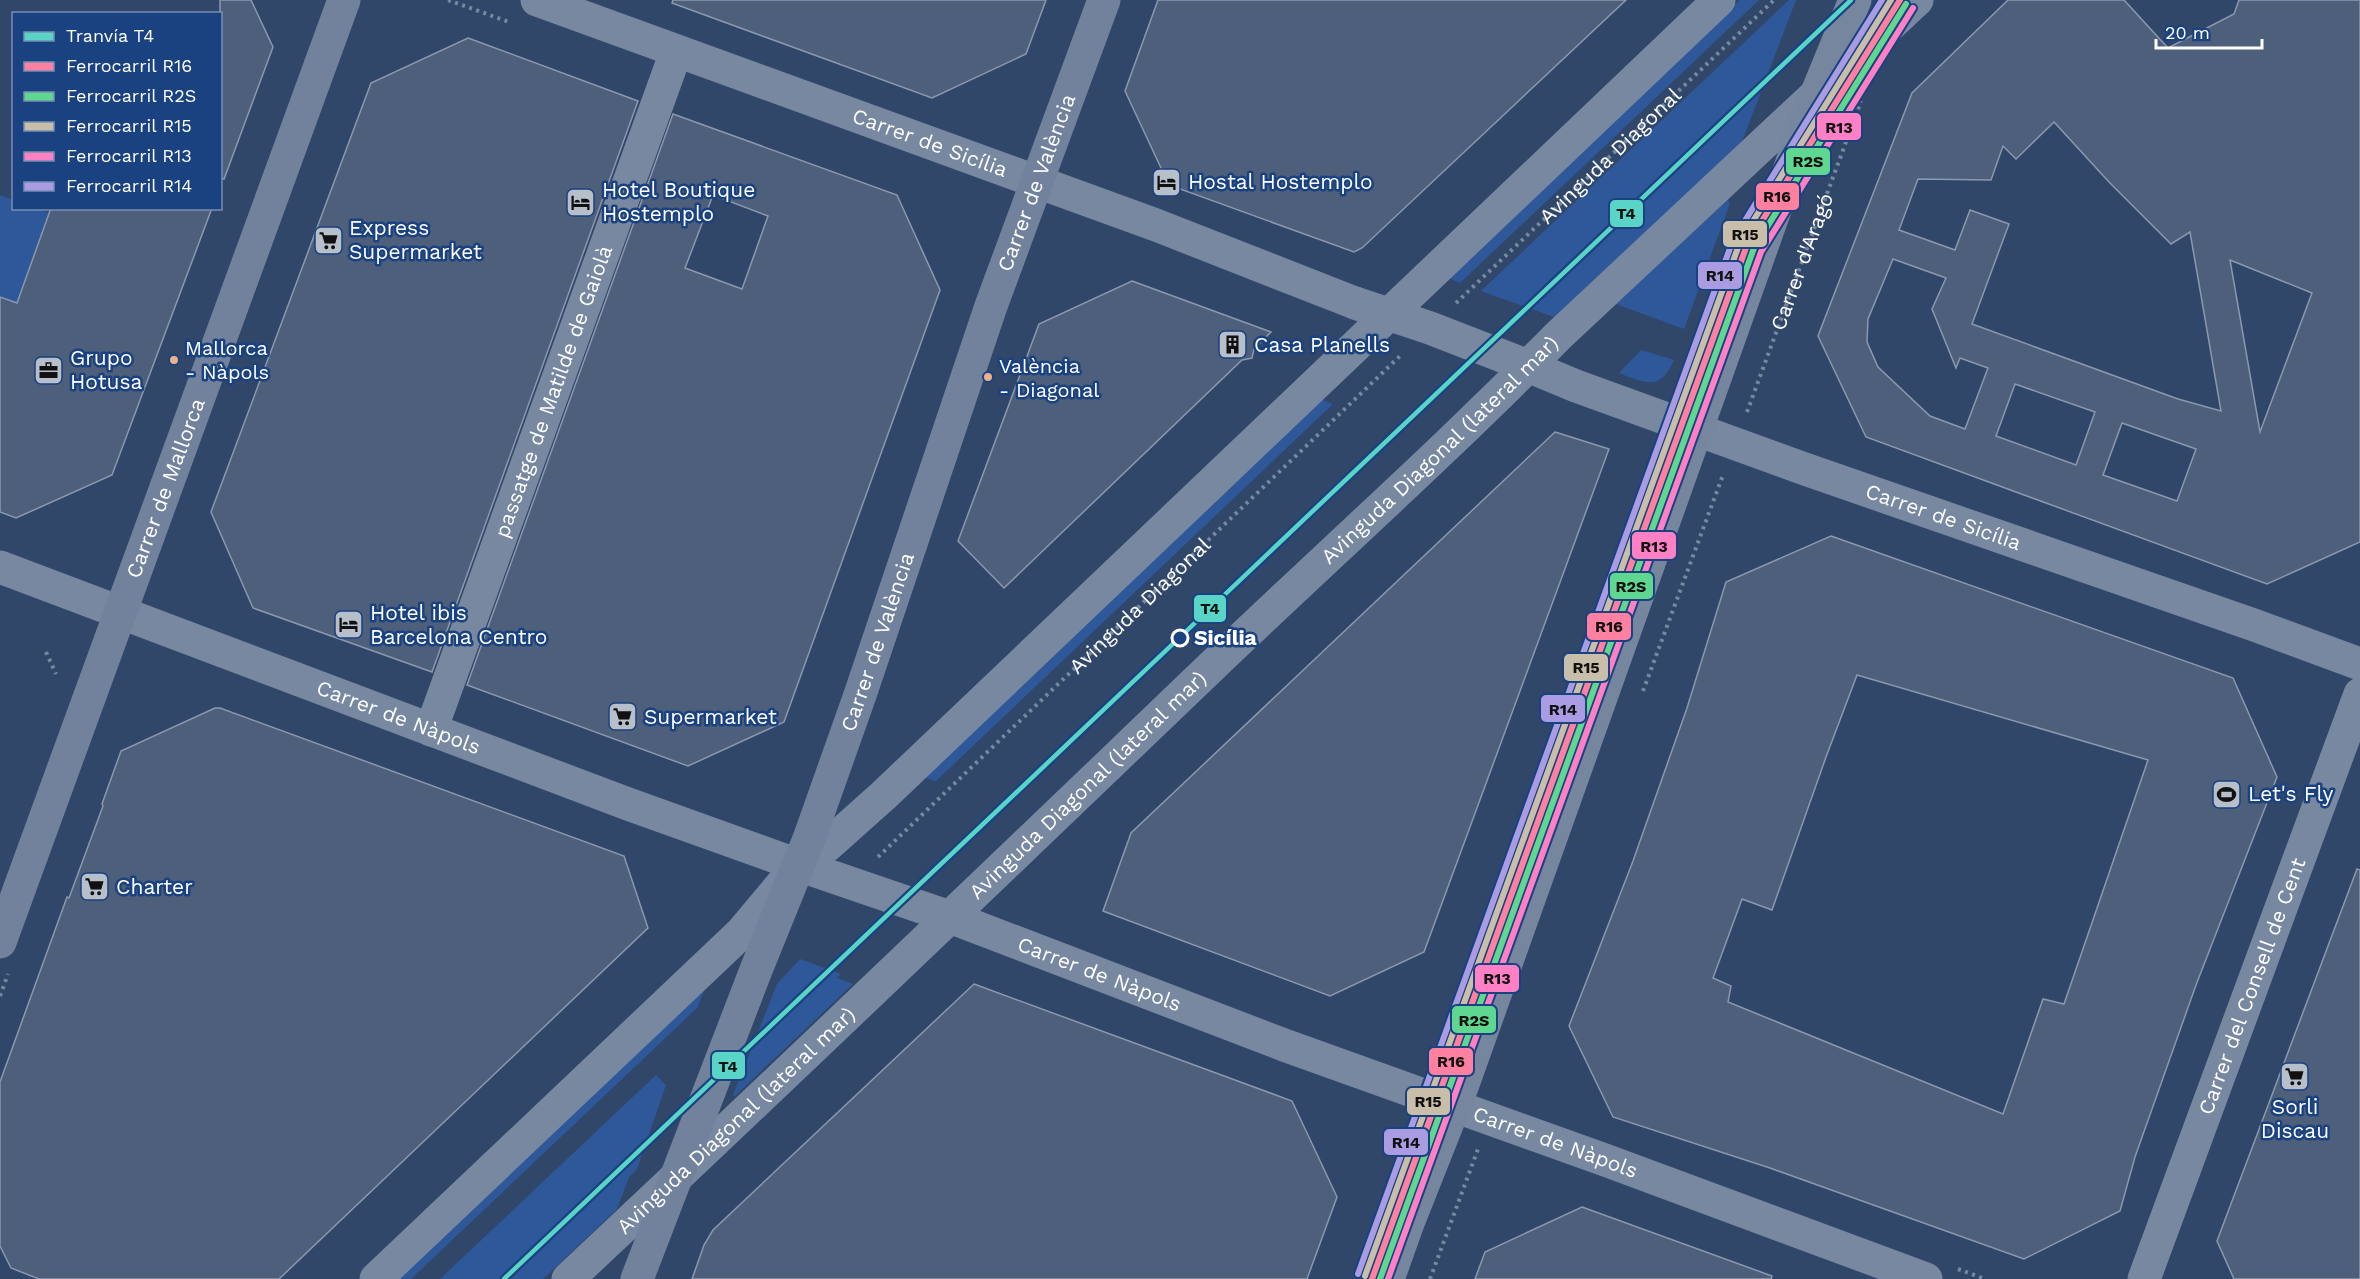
<svg xmlns="http://www.w3.org/2000/svg" width="2360" height="1279" font-family="'Work Sans',sans-serif">
	<rect width="100%" height="100%" fill="#31476a"/>
	<!-- green -->
	<g fill="#2e589a">
		<path d="M 1740,0 L 1759,0 L 1460,283 L 1448,278 Z"/>
		<path d="M 1789,0 L 1796,0 L 1741,144 L 1557,318 L 1481,291 Z"/>
		<path d="M 0,195 L 13,200 L 14,208 L 37,209 L 49,213 L 0,350 Z"/>
		<path d="M 1726,198 L 1730,203 L 1684,329 L 1613,303 Z"/>
		<path d="M 1641,350 L 1674,360 C 1660,392 1645,383 1619,373 Z"/>
		<path d="M 1320,399 L 1333,404 L 936,781 L 922,777 Z"/>
		<path d="M 800,959 L 841,974 L 837,978 L 853,984 L 735,1096 L 733,1095 L 777,984 Z"/>
		<path d="M 707,983 L 697,1008 L 411,1279 L 394,1279 Z"/>
		<path d="M 656,1075 L 666,1085 L 637,1169 L 629,1177 L 617,1209 L 543,1279 L 440,1279 Z"/>
	</g>
	<!-- building -->
	<g fill="#4d5f7b" stroke="#8b98ae" stroke-width="1.5" fill-rule="evenodd">
		<path d="M 220,0 L 251,0 L 273,47 L 224,179 L 220,178 Z"/>
		<path d="M 673,0 L 1046,0 L 1026,54 L 932,98 L 672,3 Z"/>
		<path d="M 1158,0 L 1626,0 L 1362,248 L 1354,252 L 1169,185 L 1125,91 Z"/>
		<path d="M 2008,0 L 2124,0 L 2168,48 L 2234,14 L 2239,0 L 2360,0 L 2360,542 L 2267,584 L 1866,437 L 1818,336 L 1912,93 ZM 2054,122 L 2109,182 L 2171,244 L 2190,232 L 2221,411 L 2178,399 L 1972,324 L 2009,224 L 1970,210 L 1955,250 L 1899,230 L 1918,179 L 1991,180 L 2003,146 L 2016,159 ZM 1893,259 L 1946,278 L 1932,309 L 1956,368 L 1960,358 L 1988,368 L 1965,429 L 1930,416 L 1878,367 L 1867,342 L 1868,319 ZM 2230,260 L 2312,293 L 2260,432 ZM 2015,384 L 2095,412 L 2076,465 L 1996,436 ZM 2122,423 L 2196,449 L 2177,501 L 2103,475 Z"/>
		<path d="M 468,38 L 638,101 L 432,672 L 253,608 L 211,512 L 371,83 Z"/>
		<path d="M 673,114 L 897,195 L 940,290 L 784,722 L 688,766 L 467,685 ZM 713,195 L 768,216 L 742,289 L 685,268 Z"/>
		<path d="M 51,208 L 212,208 L 112,475 L 16,518 L 0,512 L 0,297 L 17,303 Z"/>
		<path d="M 1132,281 L 1271,332 L 1254,349 L 1252,358 L 1242,360 L 1004,588 L 958,541 L 1039,324 Z"/>
		<path d="M 1555,432 L 1609,449 L 1424,952 L 1330,996 L 1103,911 L 1131,833 Z"/>
		<path d="M 1831,536 L 2233,678 L 2277,777 L 2196,985 L 2135,1157 L 2120,1211 L 2024,1259 L 1770,1168 L 1613,1117 L 1569,1026 L 1633,861 L 1687,708 L 1726,582 ZM 1857,675 L 2148,760 L 2064,1004 L 2043,999 L 2003,1114 L 1728,1002 L 1731,986 L 1713,978 L 1742,899 L 1772,910 L 1826,757 Z"/>
		<path d="M 215,708 L 220,708 L 624,856 L 648,928 L 279,1279 L 39,1279 L 11,1268 L 0,1246 L 0,1082 L 67,897 L 69,898 L 103,806 L 102,804 L 121,751 Z"/>
		<path d="M 2357,869 L 2360,870 L 2360,1279 L 2234,1279 L 2217,1241 Z"/>
		<path d="M 974,984 L 1292,1101 L 1337,1197 L 1307,1279 L 692,1279 L 704,1245 L 713,1230 Z"/>
		<path d="M 1582,1207 L 1772,1276 L 1771,1279 L 1475,1279 L 1485,1252 Z"/>
	</g>
	<g fill="none" stroke-linecap="round" stroke-linejoin="round">
		<!-- path -->
		<g stroke="#7788a0" stroke-width="4" stroke-dasharray="3 4.5" stroke-linecap="butt">
			<path d="M 448,0 L 509,22"/>
			<path id="s1" d="M 1456,303 L 1774,0"/>
			<path id="s2" d="M 1747,412 L 1861,101"/>
			<path d="M 46,652 L 56,674"/>
			<path d="M 1643,691 L 1723,475"/>
			<path id="s3" d="M 878,857 L 1401,355"/>
			<path d="M 0,996 L 8,974"/>
			<path d="M 1958,1269 L 1985,1279"/>
			<path d="M 1430,1279 L 1478,1149"/>
		</g>
		<!-- minor -->
		<g stroke="#7788a0" stroke-width="33">
			<path id="s4" d="M 537,0 L 1156,225 L 1355,303"/>
			<path id="s5" d="M 1528,366 L 1576,386 L 1802,468 L 2254,625 L 2360,664"/>
			<path id="s6" d="M 0,567 L 628,804 L 798,865"/>
			<path id="s7" d="M 431,730 L 676,52"/>
			<path id="s8" d="M 950,917 L 1284,1045 L 1605,1160 L 1926,1279"/>
			<path id="s9" d="M 568,1279 C 784,1077 997,872 1210,668 C 1326,557 1446,450 1558,336 L 1917,0"/>
			<path id="s10" d="M 2144,1279 L 2360,694"/>
		</g>
		<!-- tertiary -->
		<g stroke="#7788a0" stroke-width="33">
			<path d="M 1355,303 L 1430,328 L 1528,366"/>
			<path d="M 798,865 L 950,917"/>
			<path d="M 376,1279 L 741,933 L 798,865 L 828,845 L 884,795 L 1719,0"/>
		</g>
		<!-- secondary -->
		<g stroke="#72829d" stroke-width="33">
			<path id="s11" d="M 0,942 C 113,627 231,315 344,0"/>
			<path id="s12" d="M 637,1279 L 756,970 L 809,839 L 860,695 L 991,306 L 1104,0"/>
		</g>
		<!-- primary -->
		<path stroke="#76869e" stroke-width="33" d="M 1388,1279 L 1408,1223 L 1462,1087 L 1816,95 L 1855,0"/>
		<defs>
			<path id="rail-1" d="M 1372,1279 L 1747,245 L 1900,0"/>
			<path id="rail-2" d="M 1380,1279 L 1754,248 L 1906,4"/>
			<path id="rail-3" d="M 1365,1276 L 1740,242 L 1891,0"/>
			<path id="rail-4" d="M 1388,1279 L 1761,252 L 1913,8"/>
			<path id="rail-5" d="M 1358,1274 L 1733,240 L 1882,0"/>
		</defs>
		<!-- rail-1 casing -->
		<use href="#rail-1" stroke="#1a4281" stroke-width="10"/>
		<!-- rail-2 casing -->
		<use href="#rail-2" stroke="#1a4281" stroke-width="10"/>
		<!-- rail-3 casing -->
		<use href="#rail-3" stroke="#1a4281" stroke-width="10"/>
		<!-- rail-4 casing -->
		<use href="#rail-4" stroke="#1a4281" stroke-width="10"/>
		<!-- rail-5 casing -->
		<use href="#rail-5" stroke="#1a4281" stroke-width="10"/>
		<!-- rail-1 -->
		<use href="#rail-1" stroke="#ff80a1" stroke-width="6"/>
		<!-- rail-2 -->
		<use href="#rail-2" stroke="#60d791" stroke-width="6"/>
		<!-- rail-3 -->
		<use href="#rail-3" stroke="#c8bea9" stroke-width="6"/>
		<!-- rail-4 -->
		<use href="#rail-4" stroke="#ff80c5" stroke-width="6"/>
		<!-- rail-5 -->
		<use href="#rail-5" stroke="#a99ce2" stroke-width="6"/>
		<defs>
			<path id="tram-1" d="M 504,1279 L 1851,0"/>
		</defs>
		<!-- tram-1 casing -->
		<use href="#tram-1" stroke="#1a4281" stroke-width="9"/>
		<!-- tram-1 -->
		<use href="#tram-1" stroke="#5ad4c7" stroke-width="4.5"/>
	</g>
	<!-- icons -->
	<defs>
		<symbol id="hotel-square" viewBox="-11 -11 22 22"><rect x="-9" y="-9" width="18" height="18" rx="4" fill="#b7bfcb" stroke="#1a4281"/><path d="M-6-4.5h1.5V1H6V5H4.5V3h-9V5H-6ZM-4 0a1.8 1.8 0 1 1 3.6 0ZM.5 0V-2.5h3Q6-2.5 6 0Z" fill="#111"/></symbol>
		<symbol id="supermarket-square" viewBox="-11 -11 22 22"><rect x="-9" y="-9" width="18" height="18" rx="4" fill="#b7bfcb" stroke="#1a4281"/><path d="M-6-5.5h2.5l.6 2H6L4.5 2H-2.5L-4.4-4H-6ZM-1.5 3.2a1.3 1.3 0 1 0 .1 0ZM3 3.2a1.3 1.3 0 1 0 .1 0Z" fill="#111"/></symbol>
		<symbol id="building-square" viewBox="-11 -11 22 22"><rect x="-9" y="-9" width="18" height="18" rx="4" fill="#b7bfcb" stroke="#1a4281"/><path d="M-4-6H4V6H1V3H-1V6H-4ZM-2.5-4.3h1.7v1.8h-1.7ZM.8-4.3h1.7v1.8H.8ZM-2.5-1h1.7V.8h-1.7ZM.8-1h1.7V.8H.8Z" fill="#111"/></symbol>
		<symbol id="office-square" viewBox="-11 -11 22 22"><rect x="-9" y="-9" width="18" height="18" rx="4" fill="#b7bfcb" stroke="#1a4281"/><path d="M-6-3h4V-5.5h4V-3h4V5H-6ZM-1-4.5V-3h2v-1.5ZM-6 0V1H6V0Z" fill="#111"/></symbol>
		<symbol id="stadium-square" viewBox="-11 -11 22 22"><rect x="-9" y="-9" width="18" height="18" rx="4" fill="#b7bfcb" stroke="#1a4281"/><path d="M0-5a6.5 5 0 1 0 0 10a6.5 5 0 1 0 0-10ZM-3.5-1.8h7v3.6h-7Z" fill="#111"/></symbol>
	</defs>
	<g fill-rule="evenodd">
		<use href="#hotel-square" x="1150" y="166" width="33" height="33"/>
		<use href="#hotel-square" x="564" y="186" width="33" height="33"/>
		<use href="#supermarket-square" x="312" y="224" width="33" height="33"/>
		<use href="#building-square" x="1216" y="328" width="33" height="33"/>
		<use href="#office-square" x="32" y="354" width="33" height="33"/>
		<use href="#hotel-square" x="332" y="608" width="33" height="33"/>
		<use href="#supermarket-square" x="606" y="700" width="33" height="33"/>
		<use href="#stadium-square" x="2210" y="778" width="33" height="33"/>
		<use href="#supermarket-square" x="78" y="870" width="33" height="33"/>
		<use href="#supermarket-square" x="2278" y="1060" width="33" height="33"/>
	</g>
	<!-- markers -->
	<g fill="#ebb288" stroke="#1a4281" stroke-width="2">
		<circle cx="174" cy="360" r="5"/>
		<circle cx="988" cy="377" r="5"/>
	</g>
	<circle fill="#1a4281" stroke="#fff" stroke-width="3" cx="1180" cy="638" r="8"/>
	<g text-anchor="middle" stroke-width="5" stroke-linejoin="round" paint-order="stroke">
		<!-- bus labels -->
		<g font-size="20" fill="#fff" stroke="#1a4281" text-anchor="start">
			<text x="185" y="355">Mallorca<tspan x="185" dy="24">- Nàpols</tspan></text>
			<text x="999" y="373">València<tspan x="999" dy="24">- Diagonal</tspan></text>
		</g>
		<!-- street labels -->
		<g font-size="21" fill="#fff" stroke="#1a4281">
			<text dy="7" stroke="none"><textPath href="#s4" startOffset="418">Carrer de Sicília</textPath></text>
			<text dy="7" stroke="none"><textPath href="#s1" startOffset="213">Avinguda Diagonal</textPath></text>
			<text dy="7" stroke="none"><textPath href="#s12" startOffset="1167">Carrer de València</textPath></text>
			<text dy="7" stroke="none"><textPath href="#s2" startOffset="160">Carrer d'Aragó</textPath></text>
			<text dy="7" stroke="none"><textPath href="#s7" startOffset="360">passatge de Matilde de Gaiolà</textPath></text>
			<text dy="7" stroke="none"><textPath href="#s9" startOffset="1203">Avinguda Diagonal (lateral mar)</textPath></text>
			<text dy="7" stroke="none"><textPath href="#s11" startOffset="483">Carrer de Mallorca</textPath></text>
			<text dy="7" stroke="none"><textPath href="#s5" startOffset="442">Carrer de Sicília</textPath></text>
			<text dy="7" stroke="none"><textPath href="#s3" startOffset="363">Avinguda Diagonal</textPath></text>
			<text dy="7" stroke="none"><textPath href="#s12" startOffset="681">Carrer de València</textPath></text>
			<text dy="7" stroke="none"><textPath href="#s6" startOffset="426">Carrer de Nàpols</textPath></text>
			<text dy="7" stroke="none"><textPath href="#s9" startOffset="717">Avinguda Diagonal (lateral mar)</textPath></text>
			<text dy="7" stroke="none"><textPath href="#s8" startOffset="160">Carrer de Nàpols</textPath></text>
			<text dy="7" stroke="none"><textPath href="#s10" startOffset="312">Carrer del Consell de Cent</textPath></text>
			<text dy="7" stroke="none"><textPath href="#s9" startOffset="231">Avinguda Diagonal (lateral mar)</textPath></text>
			<text dy="7" stroke="none"><textPath href="#s8" startOffset="646">Carrer de Nàpols</textPath></text>
		</g>
		<!-- poi labels -->
		<g font-size="21" fill="#fff" stroke="#1a4281" text-anchor="start">
			<text x="1188" y="189">Hostal Hostemplo</text>
			<text x="602" y="197">Hotel Boutique<tspan x="602" dy="24">Hostemplo</tspan></text>
			<text x="349" y="235">Express<tspan x="349" dy="24">Supermarket</tspan></text>
			<text x="1254" y="352">Casa Planells</text>
			<text x="70" y="365">Grupo<tspan x="70" dy="24">Hotusa</tspan></text>
			<text x="370" y="620">Hotel ibis<tspan x="370" dy="24">Barcelona Centro</tspan></text>
			<text x="644" y="724">Supermarket</text>
			<text x="2248" y="801">Let's Fly</text>
			<text x="116" y="894">Charter</text>
			<text x="2295" y="1114" text-anchor="middle">Sorli<tspan x="2295" dy="24">Discau</tspan></text>
		</g>
		<!-- stop labels -->
		<g font-size="21" font-weight="bold" fill="#fff" stroke="#1a4281" text-anchor="start">
			<text x="1194" y="645">Sicília</text>
		</g>
	</g>
	<g stroke="#1a4281" stroke-width="2">
		<rect x="1816" y="112" width="46" height="29" rx="6" fill="#ff80c5"/>
		<rect x="1785" y="147" width="46" height="29" rx="6" fill="#60d791"/>
		<rect x="1755" y="182" width="45" height="29" rx="6" fill="#ff80a1"/>
		<rect x="1609" y="199" width="35" height="29" rx="6" fill="#5ad4c7"/>
		<rect x="1722" y="220" width="46" height="28" rx="6" fill="#c8bea9"/>
		<rect x="1697" y="261" width="46" height="29" rx="6" fill="#a99ce2"/>
		<rect x="1631" y="531" width="46" height="29" rx="6" fill="#ff80c5"/>
		<rect x="1609" y="572" width="45" height="28" rx="6" fill="#60d791"/>
		<rect x="1193" y="594" width="34" height="29" rx="6" fill="#5ad4c7"/>
		<rect x="1586" y="612" width="46" height="29" rx="6" fill="#ff80a1"/>
		<rect x="1563" y="653" width="46" height="29" rx="6" fill="#c8bea9"/>
		<rect x="1540" y="694" width="46" height="29" rx="6" fill="#a99ce2"/>
		<rect x="1474" y="964" width="46" height="29" rx="6" fill="#ff80c5"/>
		<rect x="1451" y="1005" width="46" height="29" rx="6" fill="#60d791"/>
		<rect x="1428" y="1047" width="46" height="29" rx="6" fill="#ff80a1"/>
		<rect x="711" y="1051" width="35" height="29" rx="6" fill="#5ad4c7"/>
		<rect x="1406" y="1087" width="45" height="29" rx="6" fill="#c8bea9"/>
		<rect x="1383" y="1128" width="46" height="28" rx="6" fill="#a99ce2"/>
	</g>
	<g font-size="16" text-anchor="middle" font-weight="bold" fill="#111">
		<text x="1839" y="133">R13</text>
		<text x="1808" y="167">R2S</text>
		<text x="1777" y="202">R16</text>
		<text x="1626" y="219">T4</text>
		<text x="1745" y="240">R15</text>
		<text x="1720" y="281">R14</text>
		<text x="1654" y="552">R13</text>
		<text x="1631" y="592">R2S</text>
		<text x="1210" y="614">T4</text>
		<text x="1609" y="632">R16</text>
		<text x="1586" y="673">R15</text>
		<text x="1563" y="715">R14</text>
		<text x="1497" y="984">R13</text>
		<text x="1474" y="1026">R2S</text>
		<text x="1451" y="1067">R16</text>
		<text x="728" y="1072">T4</text>
		<text x="1428" y="1107">R15</text>
		<text x="1406" y="1148">R14</text>
	</g>
	<!-- legend -->
	<rect x="12" y="12" width="210" height="198" fill="#1a4281" stroke="#768eb3" stroke-width="1.5"/>
	<rect x="24" y="32" width="30" height="9" fill="#5ad4c7" stroke="#768eb3" stroke-width="1.5"/>
	<text x="66" y="42" font-size="18" fill="#ffffff">Tranvía T4</text>
	<rect x="24" y="62" width="30" height="9" fill="#ff80a1" stroke="#768eb3" stroke-width="1.5"/>
	<text x="66" y="72" font-size="18" fill="#ffffff">Ferrocarril R16</text>
	<rect x="24" y="92" width="30" height="9" fill="#60d791" stroke="#768eb3" stroke-width="1.5"/>
	<text x="66" y="102" font-size="18" fill="#ffffff">Ferrocarril R2S</text>
	<rect x="24" y="122" width="30" height="9" fill="#c8bea9" stroke="#768eb3" stroke-width="1.5"/>
	<text x="66" y="132" font-size="18" fill="#ffffff">Ferrocarril R15</text>
	<rect x="24" y="152" width="30" height="9" fill="#ff80c5" stroke="#768eb3" stroke-width="1.5"/>
	<text x="66" y="162" font-size="18" fill="#ffffff">Ferrocarril R13</text>
	<rect x="24" y="182" width="30" height="9" fill="#a99ce2" stroke="#768eb3" stroke-width="1.5"/>
	<text x="66" y="192" font-size="18" fill="#ffffff">Ferrocarril R14</text>
	<!-- scale -->
	<path d="M2156 39v9h106v-9" fill="none" stroke="#ffffff" stroke-width="3"/>
	<text x="2165" y="39" font-size="18" fill="#ffffff" stroke="#1a4281" stroke-width="4.5" paint-order="stroke">20 m</text>
</svg>
